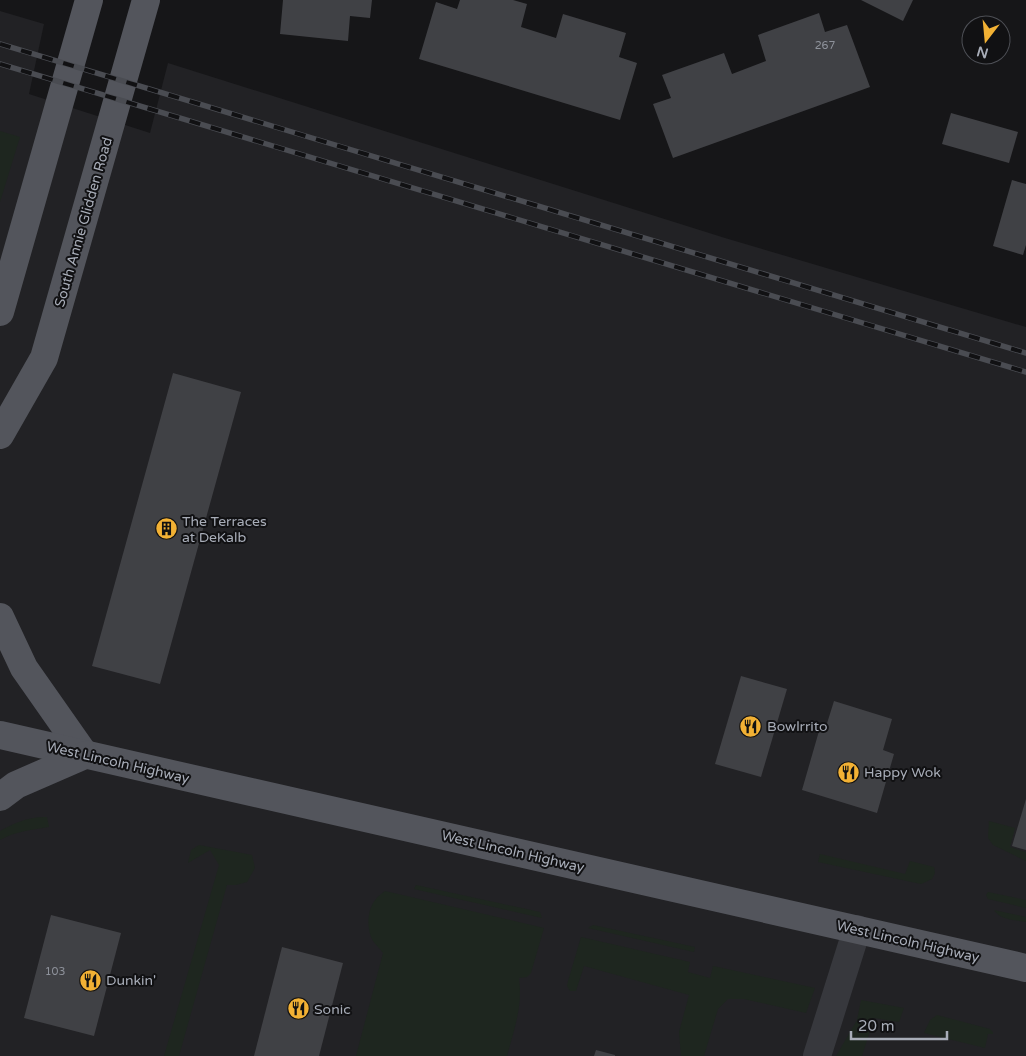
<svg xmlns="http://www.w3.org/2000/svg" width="1026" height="1056" font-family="'Varela Round',sans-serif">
	<rect width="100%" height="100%" fill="#161618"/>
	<!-- built -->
	<path fill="#222225" d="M 0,11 L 44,24 L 29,94 L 150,133 L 168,63 L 725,238 L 1026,327 L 1026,1056 L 0,1056 Z"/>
	<!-- green -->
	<g fill="#1e261f">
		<path d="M 0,131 L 20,137 L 0,202 Z"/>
		<path d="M 47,817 L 49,827 C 32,830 16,831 0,840 L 0,831 C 14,823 30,816 47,817 Z"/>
		<path d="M 989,821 L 1015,828 L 1010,847 L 1026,852 L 1026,861 L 993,845 L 988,838 Z"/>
		<path d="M 199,845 L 252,855 L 255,868 L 247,882 L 236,885 L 227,885 L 179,1056 L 164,1056 L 219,865 L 210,850 L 188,863 L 191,850 Z"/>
		<path d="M 820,854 L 905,874 L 910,861 L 934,867 L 935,873 L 932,879 L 921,884 L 818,862 Z"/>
		<path d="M 416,885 L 540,912 L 542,918 L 414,889 Z"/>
		<path d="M 385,891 L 544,928 L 531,973 L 527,977 L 519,978 C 523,1006 514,1030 507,1056 L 356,1056 L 383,953 C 380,949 376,945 373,941 C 366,929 367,909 376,899 C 378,896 382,893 385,891 Z"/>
		<path d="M 988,892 L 1026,900 L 1026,908 L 988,899 L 986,895 Z"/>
		<path d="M 994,910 L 1026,917 L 1026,922 C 1015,920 1000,920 994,910 Z"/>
		<path d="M 593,925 L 695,947 L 694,952 L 588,928 Z"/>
		<path d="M 581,937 L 690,962 L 688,972 L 710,978 L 713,966 L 815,988 L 806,1013 L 744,999 L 728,999 L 718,1009 L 704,1056 L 681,1056 L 679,1032 L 689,995 L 584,966 L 576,991 L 570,991 L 567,986 L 568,981 Z"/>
		<path d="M 861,1000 L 904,1008 L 899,1022 L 874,1018 L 862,1056 L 836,1056 L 857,1020 Z"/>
		<path d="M 937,1015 L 990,1029 L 993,1032 L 993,1034 L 988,1034 L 985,1048 L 924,1033 L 930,1020 Z"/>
	</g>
	<!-- building -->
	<g fill="#404145">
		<path d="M 283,0 L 372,0 L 370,18 L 350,16 L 348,41 L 280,34 Z"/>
		<path d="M 460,0 L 513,0 L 527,4 L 521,27 L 556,38 L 563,14 L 626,33 L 619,57 L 637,63 L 620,120 L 419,59 L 436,2 L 457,9 Z"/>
		<path d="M 861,0 L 913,0 L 903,21 Z"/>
		<path d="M 819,13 L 825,32 L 847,25 L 870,87 L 673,158 L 653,104 L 671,98 L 662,75 L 724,53 L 732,74 L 766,61 L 758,35 Z"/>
		<path d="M 951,113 L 1018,132 L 1009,163 L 942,144 Z"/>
		<path d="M 1012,180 L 1026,184 L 1026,245 L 1023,255 L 993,246 Z"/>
		<path d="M 173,373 L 241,392 L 160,684 L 92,666 Z"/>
		<path d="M 741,676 L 787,689 L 761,777 L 715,764 Z"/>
		<path d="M 834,701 L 892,719 L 883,750 L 894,754 L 877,813 L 802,790 L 819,731 L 824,733 Z"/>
		<path d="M 1026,799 L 1026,850 L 1012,846 Z"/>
		<path d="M 51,915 L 121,933 L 94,1036 L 24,1018 Z"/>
		<path d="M 282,947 L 343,963 L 319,1056 L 254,1056 Z"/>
		<path d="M 596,1050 L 615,1055 L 615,1056 L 594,1056 Z"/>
	</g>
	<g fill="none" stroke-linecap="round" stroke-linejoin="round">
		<!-- minor -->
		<path stroke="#37383d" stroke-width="28" d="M 817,1056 L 857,929"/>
		<!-- major -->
		<g stroke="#53555c" stroke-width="28">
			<path d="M 0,312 L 89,0"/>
			<path d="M 0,435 L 44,358 L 146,0"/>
			<path d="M 0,617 L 24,668 L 85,755"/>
			<path d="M 0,735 L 1026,968"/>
			<path d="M 0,797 L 16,785 L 85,755"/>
		</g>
		<defs>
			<g id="rail">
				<path d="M 0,44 L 1026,353"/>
				<path d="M 0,64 L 1026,372"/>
			</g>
		</defs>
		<!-- rail casing -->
		<use href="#rail" stroke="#4a4c52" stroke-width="5.5"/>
		<!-- rail -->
		<use href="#rail" stroke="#111113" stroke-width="4" stroke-dasharray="11" stroke-linecap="butt"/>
	</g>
	<!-- icons -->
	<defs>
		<symbol id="building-disc" viewBox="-11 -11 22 22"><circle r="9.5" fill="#f2b134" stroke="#111113"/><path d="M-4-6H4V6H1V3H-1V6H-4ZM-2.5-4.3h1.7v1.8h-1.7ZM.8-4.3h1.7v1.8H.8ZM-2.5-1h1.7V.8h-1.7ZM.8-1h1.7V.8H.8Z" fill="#111"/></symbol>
		<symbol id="restaurant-disc" viewBox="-11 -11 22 22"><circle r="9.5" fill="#f2b134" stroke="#111113"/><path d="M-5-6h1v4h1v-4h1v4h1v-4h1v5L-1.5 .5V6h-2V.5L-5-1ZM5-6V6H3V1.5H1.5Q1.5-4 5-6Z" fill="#111"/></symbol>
	</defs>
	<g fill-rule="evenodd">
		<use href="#building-disc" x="154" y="516" width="25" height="25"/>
		<use href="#restaurant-disc" x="738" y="714" width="25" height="25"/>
		<use href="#restaurant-disc" x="836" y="760" width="25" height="25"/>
		<use href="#restaurant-disc" x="78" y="968" width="25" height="25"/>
		<use href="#restaurant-disc" x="286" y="996" width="25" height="25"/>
	</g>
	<g text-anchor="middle" stroke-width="4" stroke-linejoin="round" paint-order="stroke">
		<!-- number labels -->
		<g font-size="11" fill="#8e929b">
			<text x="825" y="49">267</text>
			<text x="55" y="975">103</text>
		</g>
		<!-- street labels -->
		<g font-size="14" fill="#a8adb8" stroke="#111113">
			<text transform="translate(83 222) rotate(-74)" y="5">South Annie Glidden Road</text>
			<text transform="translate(118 762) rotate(13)" y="5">West Lincoln Highway</text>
			<text transform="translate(513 851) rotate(13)" y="5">West Lincoln Highway</text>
			<text transform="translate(908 941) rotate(13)" y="5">West Lincoln Highway</text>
		</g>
		<!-- poi labels -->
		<g font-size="14" fill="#a8adb8" stroke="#111113" text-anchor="start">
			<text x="182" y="526">The Terraces<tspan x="182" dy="16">at DeKalb</tspan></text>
			<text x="767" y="731">Bowlrrito</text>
			<text x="864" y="777">Happy Wok</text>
			<text x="106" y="985">Dunkin'</text>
			<text x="314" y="1014">Sonic</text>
		</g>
	</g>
	<!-- north arrow -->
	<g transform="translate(986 40) rotate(196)"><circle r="24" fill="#111113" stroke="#4d4f55"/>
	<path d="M0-4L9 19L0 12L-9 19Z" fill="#f2b134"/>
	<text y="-8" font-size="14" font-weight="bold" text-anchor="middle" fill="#a8adb8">N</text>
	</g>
	<!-- scale -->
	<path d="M851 1031v8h96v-8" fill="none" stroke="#a8adb8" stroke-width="2.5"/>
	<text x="858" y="1031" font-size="15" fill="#a8adb8" stroke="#111113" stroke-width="4" paint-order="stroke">20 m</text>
</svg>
